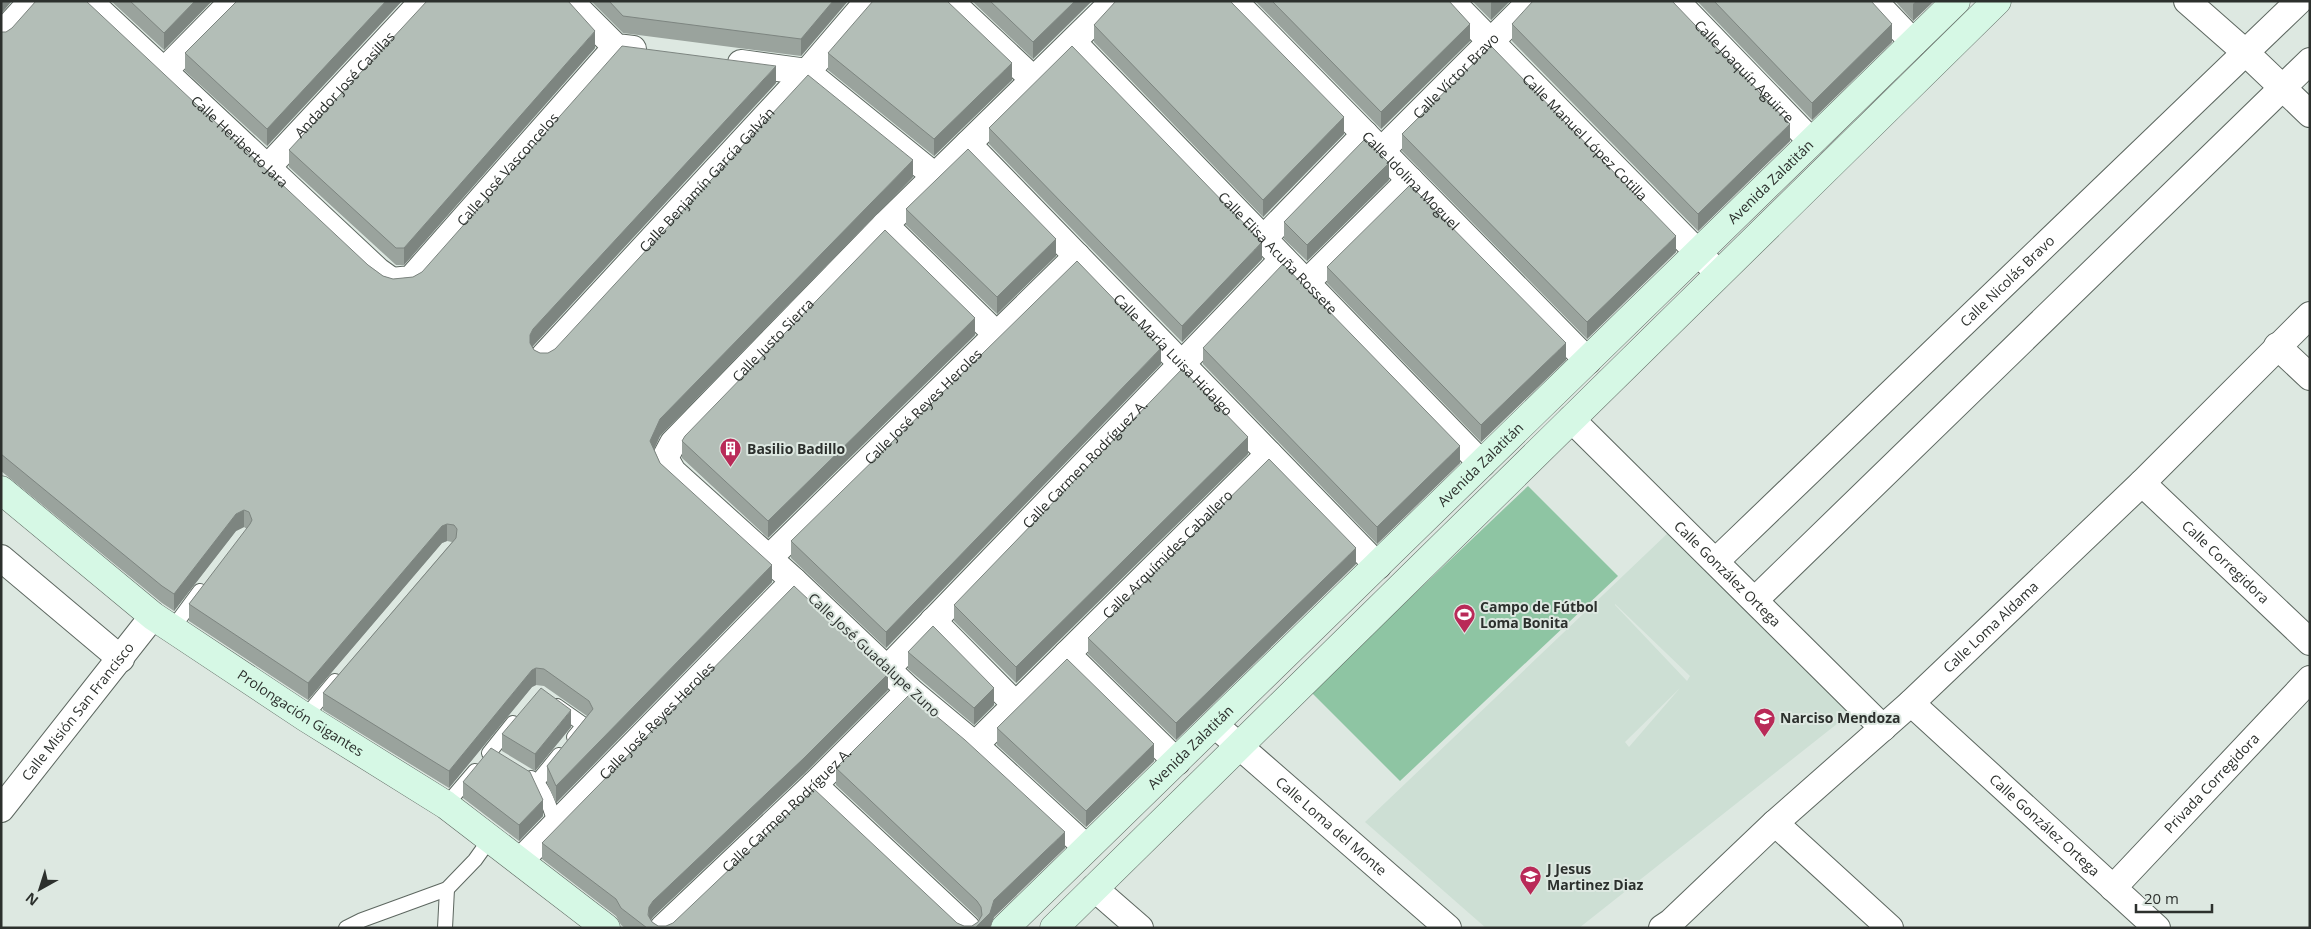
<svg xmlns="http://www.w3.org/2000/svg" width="2311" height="929" font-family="'Open Sans',sans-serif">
	<rect width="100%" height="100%" fill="#dde8e1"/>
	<!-- built -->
	<path fill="#cddfd4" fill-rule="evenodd" d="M 1669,532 L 1852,712 L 1579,928 L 1486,928 L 1365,822 ZM 1615,604 L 1690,676 L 1687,681 L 1615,605 ZM 1680,688 L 1629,747 L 1625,742 Z"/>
	<!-- green -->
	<path fill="#8ec5a3" d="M 1528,486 L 1618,576 L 1400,781 L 1311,692 Z"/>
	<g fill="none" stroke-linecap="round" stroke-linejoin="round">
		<defs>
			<g id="lane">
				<path d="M 172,629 L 200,591"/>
				<path d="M 557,706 L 584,725 L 574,737"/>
				<path d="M 305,717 L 335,681"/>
				<path d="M 489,753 L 513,723"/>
				<path d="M 531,778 C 545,787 550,809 556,825"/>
				<path d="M 537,782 L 559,755"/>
				<path d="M 446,805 L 475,771"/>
				<path d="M 346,928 L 362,920 L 447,889 L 475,860 L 490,839"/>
				<path d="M 445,928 L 447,889"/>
			</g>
			<g id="street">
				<path id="s1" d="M 89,1 L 378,271 L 392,281 L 411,279 L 616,47"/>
				<path d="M 570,1 L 616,47 L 633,49"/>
				<path d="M 950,1 L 1034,80"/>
				<path id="s2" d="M 1234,1 L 1588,361"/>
				<path id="s3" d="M 1451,1 L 1719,274"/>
				<path id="s4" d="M 1676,1 L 1812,142"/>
				<path d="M 1874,1 L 1914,43"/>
				<path d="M 2187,1 L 2245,52 L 2310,114"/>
				<path d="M 1,35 L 32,1"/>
				<path id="s5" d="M 1073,42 L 1482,464"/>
				<path d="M 741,63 L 807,72 L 935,176"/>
				<path d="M 164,71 L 233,1"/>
				<path id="s6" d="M 968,144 L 1378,566"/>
				<path id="s7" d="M 1381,151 L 1531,1"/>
				<path id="s8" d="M 267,168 L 423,1"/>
				<path d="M 885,225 L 997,335"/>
				<path d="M 1263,239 L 1365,134"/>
				<path d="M 1306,283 L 1410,180"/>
				<path d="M 2277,346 L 2310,377"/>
				<path id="s9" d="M 544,356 L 807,72 L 868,1"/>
				<path id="s10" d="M 1571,419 L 1883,728"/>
				<path id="s11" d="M 2142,483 L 2310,642"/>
				<path d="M 1,558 L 121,659"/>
				<path id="s12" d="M 769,558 L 1077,256"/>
				<path id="s13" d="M 1716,561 L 2299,1"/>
				<path d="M 1755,600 L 2310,61"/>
				<path d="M 933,621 L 1016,705"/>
				<path d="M 1067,654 L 1177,762"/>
				<path id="s14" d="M 887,669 L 1283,259"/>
				<path id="s15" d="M 1911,703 L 2157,928"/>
				<path id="s16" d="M 1215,725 L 1448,928"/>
				<path id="s17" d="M 975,745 L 1269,454"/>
				<path d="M 814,785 L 967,928"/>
				<path id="s18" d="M 1,809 L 153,616"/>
				<path d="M 1775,823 L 1890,928"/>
				<path id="s19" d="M 1087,848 L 975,745 L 909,690 L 794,581 L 673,472 L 665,458 L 673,443 L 885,225 L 1114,1"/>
				<path id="s20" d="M 520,861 L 794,581"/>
				<path d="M 1094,888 L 1140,928"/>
				<path id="s21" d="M 2113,888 L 2310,679"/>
				<path id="s22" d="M 663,928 L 814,785 L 909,690"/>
				<path id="s23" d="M 1662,928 L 1671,922 L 1775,823 L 1911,703 L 2142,483 L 2310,315"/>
			</g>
			<g id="secondary">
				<path id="s24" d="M 1,490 L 153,616 L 305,717 L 446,805 L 606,928"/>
				<path id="s25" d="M 1005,928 L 1956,1"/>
				<path d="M 1054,928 L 1997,1"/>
			</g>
		</defs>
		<!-- lane casing -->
		<use href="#lane" stroke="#5d6760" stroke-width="16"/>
		<!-- street casing -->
		<use href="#street" stroke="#5d6760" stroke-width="28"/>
		<!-- secondary casing -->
		<use href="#secondary" stroke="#5d6760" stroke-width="29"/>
		<!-- lane -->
		<use href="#lane" stroke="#fff" stroke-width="14"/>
		<!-- street -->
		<use href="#street" stroke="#fff" stroke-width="26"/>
		<!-- secondary -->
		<use href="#secondary" stroke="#d6f8e5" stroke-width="28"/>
	</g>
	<!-- wall -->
	<g fill="#9aa39d">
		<path d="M 111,1 L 212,1 L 164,50 Z"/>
		<path d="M 402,1 L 267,146 L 185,71 L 185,53 Z"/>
		<path d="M 591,1 L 848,1 L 801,56 L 623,33 Z"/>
		<path d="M 972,1 L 1092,1 L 1033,59 Z"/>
		<path d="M 1255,1 L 1449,1 L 1470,41 L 1381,129 Z"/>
		<path d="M 1472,1 L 1510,1 L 1491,20 Z"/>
		<path d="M 1697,1 L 1871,1 L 1892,42 L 1812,120 Z"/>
		<path d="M 1895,1 L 1934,1 L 1913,21 Z"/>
		<path d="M 1512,24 L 1790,141 L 1698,231 L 1512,41 Z"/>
		<path d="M 1094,25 L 1344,134 L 1263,217 L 1094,42 Z"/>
		<path d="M 1,32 L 368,265 L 383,276 L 393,279 L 413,277 L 776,83 L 533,346 L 532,347 L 534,350 L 540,353 L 548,353 L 913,177 L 660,436 L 654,449 L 660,463 L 772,582 L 556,803 L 547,783 L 547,766 L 587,716 L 544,686 L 536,685 L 532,687 L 449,788 L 323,710 L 323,693 L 452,542 L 447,541 L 442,543 L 308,700 L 189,621 L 189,604 L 247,529 L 244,527 L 236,531 L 174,611 L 162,603 L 1,471 Z"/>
		<path d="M 595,48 L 404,265 L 396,265 L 289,167 L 289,150 Z"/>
		<path d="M 828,53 L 1012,80 L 934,156 L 828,70 Z"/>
		<path d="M 989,128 L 1262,259 L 1182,342 L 989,144 Z"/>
		<path d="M 1402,134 L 1676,252 L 1587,339 L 1402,151 Z"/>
		<path d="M 1389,180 L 1307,261 L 1284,239 L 1284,222 Z"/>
		<path d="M 906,209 L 1056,256 L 997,314 L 906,225 Z"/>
		<path d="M 1327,267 L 1566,360 L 1481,442 L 1327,283 Z"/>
		<path d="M 975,335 L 768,538 L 682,458 L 682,441 Z"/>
		<path d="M 1203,348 L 1460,463 L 1377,544 L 1203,364 Z"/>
		<path d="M 1161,364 L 886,648 L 791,558 L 791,541 Z"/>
		<path d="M 1248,454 L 1016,683 L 954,621 L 954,605 Z"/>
		<path d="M 1356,564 L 1176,740 L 1088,654 L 1088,638 Z"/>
		<path d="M 908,652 L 994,705 L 974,725 L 908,669 Z"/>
		<path d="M 888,690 L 804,774 L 653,917 L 651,920 L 652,922 L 658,926 L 666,926 L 957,923 L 964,926 L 972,926 L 978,922 L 979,920 L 977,917 L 836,785 L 836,768 L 1065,848 L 994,917 L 990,928 L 625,928 L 621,925 L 616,916 L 542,859 L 542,843 Z"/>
		<path d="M 571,727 L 535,771 L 502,751 L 502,734 Z"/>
		<path d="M 997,728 L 1154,761 L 1086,827 L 997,745 Z"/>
		<path d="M 463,782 L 543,816 L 519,841 L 463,798 Z"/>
	</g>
	<!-- shaded-wall -->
	<g fill="#7d8580">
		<path d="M 1,1 L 12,1 L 1,14 Z"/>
		<path d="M 195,1 L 212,1 L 164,50 L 164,33 Z"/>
		<path d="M 386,1 L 402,1 L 267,146 L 267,129 Z"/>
		<path d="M 833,1 L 848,1 L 801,56 L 801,39 Z"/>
		<path d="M 1075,1 L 1092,1 L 1033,59 L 1033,42 Z"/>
		<path d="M 1492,1 L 1510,1 L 1491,20 L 1491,3 Z"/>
		<path d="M 1916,1 L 1934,1 L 1913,21 L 1913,4 Z"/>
		<path d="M 1470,24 L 1470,41 L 1381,129 L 1381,112 Z"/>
		<path d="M 1892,24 L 1892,42 L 1812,120 L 1812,103 Z"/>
		<path d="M 595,31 L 595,48 L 404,265 L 404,248 Z"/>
		<path d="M 1012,63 L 1012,80 L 934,156 L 934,139 Z"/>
		<path d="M 776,66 L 776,83 L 533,346 L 530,352 L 530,335 L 533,329 Z"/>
		<path d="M 1344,117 L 1344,134 L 1263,217 L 1263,200 Z"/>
		<path d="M 1790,124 L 1790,141 L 1698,231 L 1698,214 Z"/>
		<path d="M 913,160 L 913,177 L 660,436 L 650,458 L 650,441 L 660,419 Z"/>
		<path d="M 1389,163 L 1389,180 L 1307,261 L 1307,245 Z"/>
		<path d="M 1676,236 L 1676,252 L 1587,339 L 1587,322 Z"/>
		<path d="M 1056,239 L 1056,256 L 997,314 L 997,297 Z"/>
		<path d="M 1262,242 L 1262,259 L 1182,342 L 1182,326 Z"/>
		<path d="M 975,318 L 975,335 L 768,538 L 768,521 Z"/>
		<path d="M 1566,343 L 1566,360 L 1481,442 L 1481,425 Z"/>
		<path d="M 1161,348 L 1161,364 L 886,648 L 886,632 Z"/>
		<path d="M 1248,437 L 1248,454 L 1016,683 L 1016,667 Z"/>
		<path d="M 1460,446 L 1460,463 L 1377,544 L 1377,527 Z"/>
		<path d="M 244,510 L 244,527 L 236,531 L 174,611 L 174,594 L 236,514 Z"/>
		<path d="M 447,524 L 447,541 L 442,543 L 308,700 L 308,683 L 442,526 Z"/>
		<path d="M 1356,548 L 1356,564 L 1176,740 L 1176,723 Z"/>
		<path d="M 772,565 L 772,582 L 556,803 L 556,786 Z"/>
		<path d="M 536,668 L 536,685 L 532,687 L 449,788 L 449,771 L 532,670 Z"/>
		<path d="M 888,674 L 888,690 L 804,774 L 653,917 L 649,923 L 649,928 L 649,907 L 653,901 Z"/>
		<path d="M 994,688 L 994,705 L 974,725 L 974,708 Z"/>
		<path d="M 571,710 L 571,727 L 535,771 L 535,754 Z"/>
		<path d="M 1154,744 L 1154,761 L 1086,827 L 1086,811 Z"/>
		<path d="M 543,800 L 543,816 L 519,841 L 519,825 Z"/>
		<path d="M 1065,832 L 1065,848 L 994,917 L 990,928 L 975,928 L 994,900 Z"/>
	</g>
	<!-- building -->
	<g fill="#b3beb7" stroke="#7d8580">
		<path d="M 36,1 L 86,1 L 368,265 L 383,276 L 393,279 L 413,277 L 422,272 L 622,46 L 776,66 L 533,329 L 530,335 L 530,343 L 534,350 L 540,353 L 548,353 L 555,349 L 808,75 L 913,160 L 660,419 L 650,441 L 660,463 L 772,565 L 556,786 L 547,766 L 593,709 L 589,701 L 544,669 L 536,668 L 532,670 L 449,771 L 323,693 L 456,538 L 457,529 L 454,525 L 447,524 L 442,526 L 308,683 L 189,604 L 250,524 L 252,520 L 249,512 L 244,510 L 236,514 L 174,594 L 162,586 L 1,454 L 1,32 L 6,32 L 12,28 Z"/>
		<path d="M 130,1 L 195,1 L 164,33 Z"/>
		<path d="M 237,1 L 386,1 L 267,129 L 185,53 Z"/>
		<path d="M 427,1 L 568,1 L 595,31 L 404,248 L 396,248 L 289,150 Z"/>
		<path d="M 609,1 L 833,1 L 801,39 L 623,16 Z"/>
		<path d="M 873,1 L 947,1 L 1012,63 L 934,139 L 828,53 Z"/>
		<path d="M 990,1 L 1075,1 L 1033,42 Z"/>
		<path d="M 1116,1 L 1230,1 L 1344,117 L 1263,200 L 1094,25 Z"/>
		<path d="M 1272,1 L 1449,1 L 1470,24 L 1381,112 Z"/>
		<path d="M 1533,1 L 1672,1 L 1790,124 L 1698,214 L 1512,24 Z"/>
		<path d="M 1714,1 L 1871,1 L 1892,24 L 1812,103 Z"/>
		<path d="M 1072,46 L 1262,242 L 1182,326 L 989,128 Z"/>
		<path d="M 1491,46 L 1676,236 L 1587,322 L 1402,134 Z"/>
		<path d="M 1365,139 L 1389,163 L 1307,245 L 1284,222 Z"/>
		<path d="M 968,149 L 1056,239 L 997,297 L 906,209 Z"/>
		<path d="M 1410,185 L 1566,343 L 1481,425 L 1327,267 Z"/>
		<path d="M 885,230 L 975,318 L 768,521 L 682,441 L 685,436 Z"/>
		<path d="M 1077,261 L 1161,348 L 886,632 L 791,541 Z"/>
		<path d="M 1283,264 L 1460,446 L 1377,527 L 1203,348 Z"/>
		<path d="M 1182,369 L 1248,437 L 1016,667 L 954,605 Z"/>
		<path d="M 1269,459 L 1356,548 L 1176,723 L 1088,638 Z"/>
		<path d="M 794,586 L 888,674 L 804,758 L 653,901 L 649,907 L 648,915 L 652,922 L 658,926 L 666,926 L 673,923 L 814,789 L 957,923 L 964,926 L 972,926 L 978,922 L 982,915 L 981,907 L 977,901 L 836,768 L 910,694 L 965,740 L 1065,832 L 994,900 L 990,913 L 975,928 L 647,928 L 621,908 L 616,899 L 542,843 Z"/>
		<path d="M 933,626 L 994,688 L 974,708 L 908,652 Z"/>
		<path d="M 1067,659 L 1154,744 L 1086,811 L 997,728 Z"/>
		<path d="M 541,688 L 571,710 L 535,754 L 502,734 Z"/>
		<path d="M 491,748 L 530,772 L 543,800 L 519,825 L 463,782 Z"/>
	</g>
	<!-- icons -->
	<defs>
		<symbol id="building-pin" viewBox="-11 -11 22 30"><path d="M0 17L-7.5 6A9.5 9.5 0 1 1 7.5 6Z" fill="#b92a58" stroke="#dde8e1"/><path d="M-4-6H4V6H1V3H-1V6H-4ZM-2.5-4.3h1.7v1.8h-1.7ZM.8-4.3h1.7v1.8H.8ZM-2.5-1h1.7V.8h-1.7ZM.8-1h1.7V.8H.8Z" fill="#fff"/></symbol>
		<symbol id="stadium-pin" viewBox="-11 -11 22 30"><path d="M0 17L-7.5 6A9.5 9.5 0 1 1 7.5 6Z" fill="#b92a58" stroke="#dde8e1"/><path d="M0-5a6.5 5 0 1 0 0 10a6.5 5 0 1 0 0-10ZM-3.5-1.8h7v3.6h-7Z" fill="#fff"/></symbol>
		<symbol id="school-pin" viewBox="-11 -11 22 30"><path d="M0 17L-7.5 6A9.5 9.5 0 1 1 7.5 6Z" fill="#b92a58" stroke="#dde8e1"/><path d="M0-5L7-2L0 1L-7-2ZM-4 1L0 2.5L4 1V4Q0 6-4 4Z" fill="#fff"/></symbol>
	</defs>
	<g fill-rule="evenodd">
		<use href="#building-pin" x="718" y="436" width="25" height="34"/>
		<use href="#stadium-pin" x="1452" y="602" width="25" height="34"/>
		<use href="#school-pin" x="1752" y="706" width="25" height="34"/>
		<use href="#school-pin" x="1518" y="864" width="25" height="34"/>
	</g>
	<g text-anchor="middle" stroke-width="4" stroke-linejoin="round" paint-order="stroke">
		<!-- street labels -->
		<g font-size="14" fill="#2c302d" stroke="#dde8e1">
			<text dy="5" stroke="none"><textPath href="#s4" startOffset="98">Calle Joaquín Aguirre</textPath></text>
			<text dy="5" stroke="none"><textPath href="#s7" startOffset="106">Calle Víctor Bravo</textPath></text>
			<text dy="5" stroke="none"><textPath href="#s8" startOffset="114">Andador José Casillas</textPath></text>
			<text dy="5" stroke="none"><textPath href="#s3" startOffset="191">Calle Manuel López Cotilla</textPath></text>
			<text dy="5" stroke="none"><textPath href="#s1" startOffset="206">Calle Heriberto Jara</textPath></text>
			<text dy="5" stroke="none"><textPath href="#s1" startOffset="578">Calle José Vasconcelos</textPath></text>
			<text dy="5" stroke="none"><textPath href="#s9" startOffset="240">Calle Benjamín García Galván</textPath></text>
			<text dy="5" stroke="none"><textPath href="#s2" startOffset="252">Calle Idolina Moguel</textPath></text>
			<text dy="5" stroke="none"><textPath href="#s25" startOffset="1069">Avenida Zalatitán</textPath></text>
			<text dy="5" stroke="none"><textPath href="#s5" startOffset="294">Calle Elisa Acuña Rossete</textPath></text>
			<text dy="5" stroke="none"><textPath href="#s13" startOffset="404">Calle Nicolás Bravo</textPath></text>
			<text dy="5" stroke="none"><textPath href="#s19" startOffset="736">Calle Justo Sierra</textPath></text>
			<text dy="5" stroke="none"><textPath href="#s6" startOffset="294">Calle María Luisa Hidalgo</textPath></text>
			<text dy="5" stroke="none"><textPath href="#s12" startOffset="216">Calle José Reyes Heroles</textPath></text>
			<text dy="5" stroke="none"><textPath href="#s14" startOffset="285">Calle Carmen Rodríguez A.</textPath></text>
			<text dy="5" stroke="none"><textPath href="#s25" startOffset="664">Avenida Zalatitán</textPath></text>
			<text dy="5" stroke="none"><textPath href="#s17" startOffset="271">Calle Arquímides Caballero</textPath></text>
			<text dy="5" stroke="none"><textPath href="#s11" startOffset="115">Calle Corregidora</textPath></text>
			<text dy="5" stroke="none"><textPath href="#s10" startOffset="220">Calle González Ortega</textPath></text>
			<text dy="5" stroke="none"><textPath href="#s23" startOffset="446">Calle Loma Aldama</textPath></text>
			<text transform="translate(874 655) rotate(43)" y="5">Calle José Guadalupe Zuno</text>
			<text dy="5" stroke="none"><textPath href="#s18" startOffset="124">Calle Misión San Francisco</textPath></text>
			<text dy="5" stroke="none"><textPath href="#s24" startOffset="374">Prolongación Gigantes</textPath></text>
			<text dy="5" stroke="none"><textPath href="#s20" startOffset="196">Calle José Reyes Heroles</textPath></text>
			<text dy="5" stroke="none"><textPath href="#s25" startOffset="259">Avenida Zalatitán</textPath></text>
			<text dy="5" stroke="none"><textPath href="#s21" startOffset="144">Privada Corregidora</textPath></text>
			<text dy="5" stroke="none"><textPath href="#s22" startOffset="171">Calle Carmen Rodríguez A.</textPath></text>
			<text dy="5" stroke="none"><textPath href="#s15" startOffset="181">Calle González Ortega</textPath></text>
			<text dy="5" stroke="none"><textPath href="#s16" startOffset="154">Calle Loma del Monte</textPath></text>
		</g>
		<!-- poi labels -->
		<g font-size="14" font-weight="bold" fill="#2c302d" stroke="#dde8e1" text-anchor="start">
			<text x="747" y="454">Basilio Badillo</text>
			<text x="1480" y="612">Campo de Fútbol<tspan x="1480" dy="16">Loma Bonita</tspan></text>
			<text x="1780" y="723">Narciso Mendoza</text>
			<text x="1547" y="874">J Jesus<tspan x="1547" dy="16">Martinez Diaz</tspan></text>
		</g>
	</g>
	<!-- border -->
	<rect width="2311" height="929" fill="none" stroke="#2c302d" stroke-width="5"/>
	<!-- north arrow -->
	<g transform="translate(40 889) rotate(219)" stroke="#dde8e1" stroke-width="4" paint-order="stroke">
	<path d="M0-4L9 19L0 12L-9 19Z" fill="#2c302d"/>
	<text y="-8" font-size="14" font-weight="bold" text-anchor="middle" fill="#2c302d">N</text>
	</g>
	<!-- scale -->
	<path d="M2136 904v8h76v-8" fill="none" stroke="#2c302d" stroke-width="2.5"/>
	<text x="2144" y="904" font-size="15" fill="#2c302d" stroke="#dde8e1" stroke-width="4" paint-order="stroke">20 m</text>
</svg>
